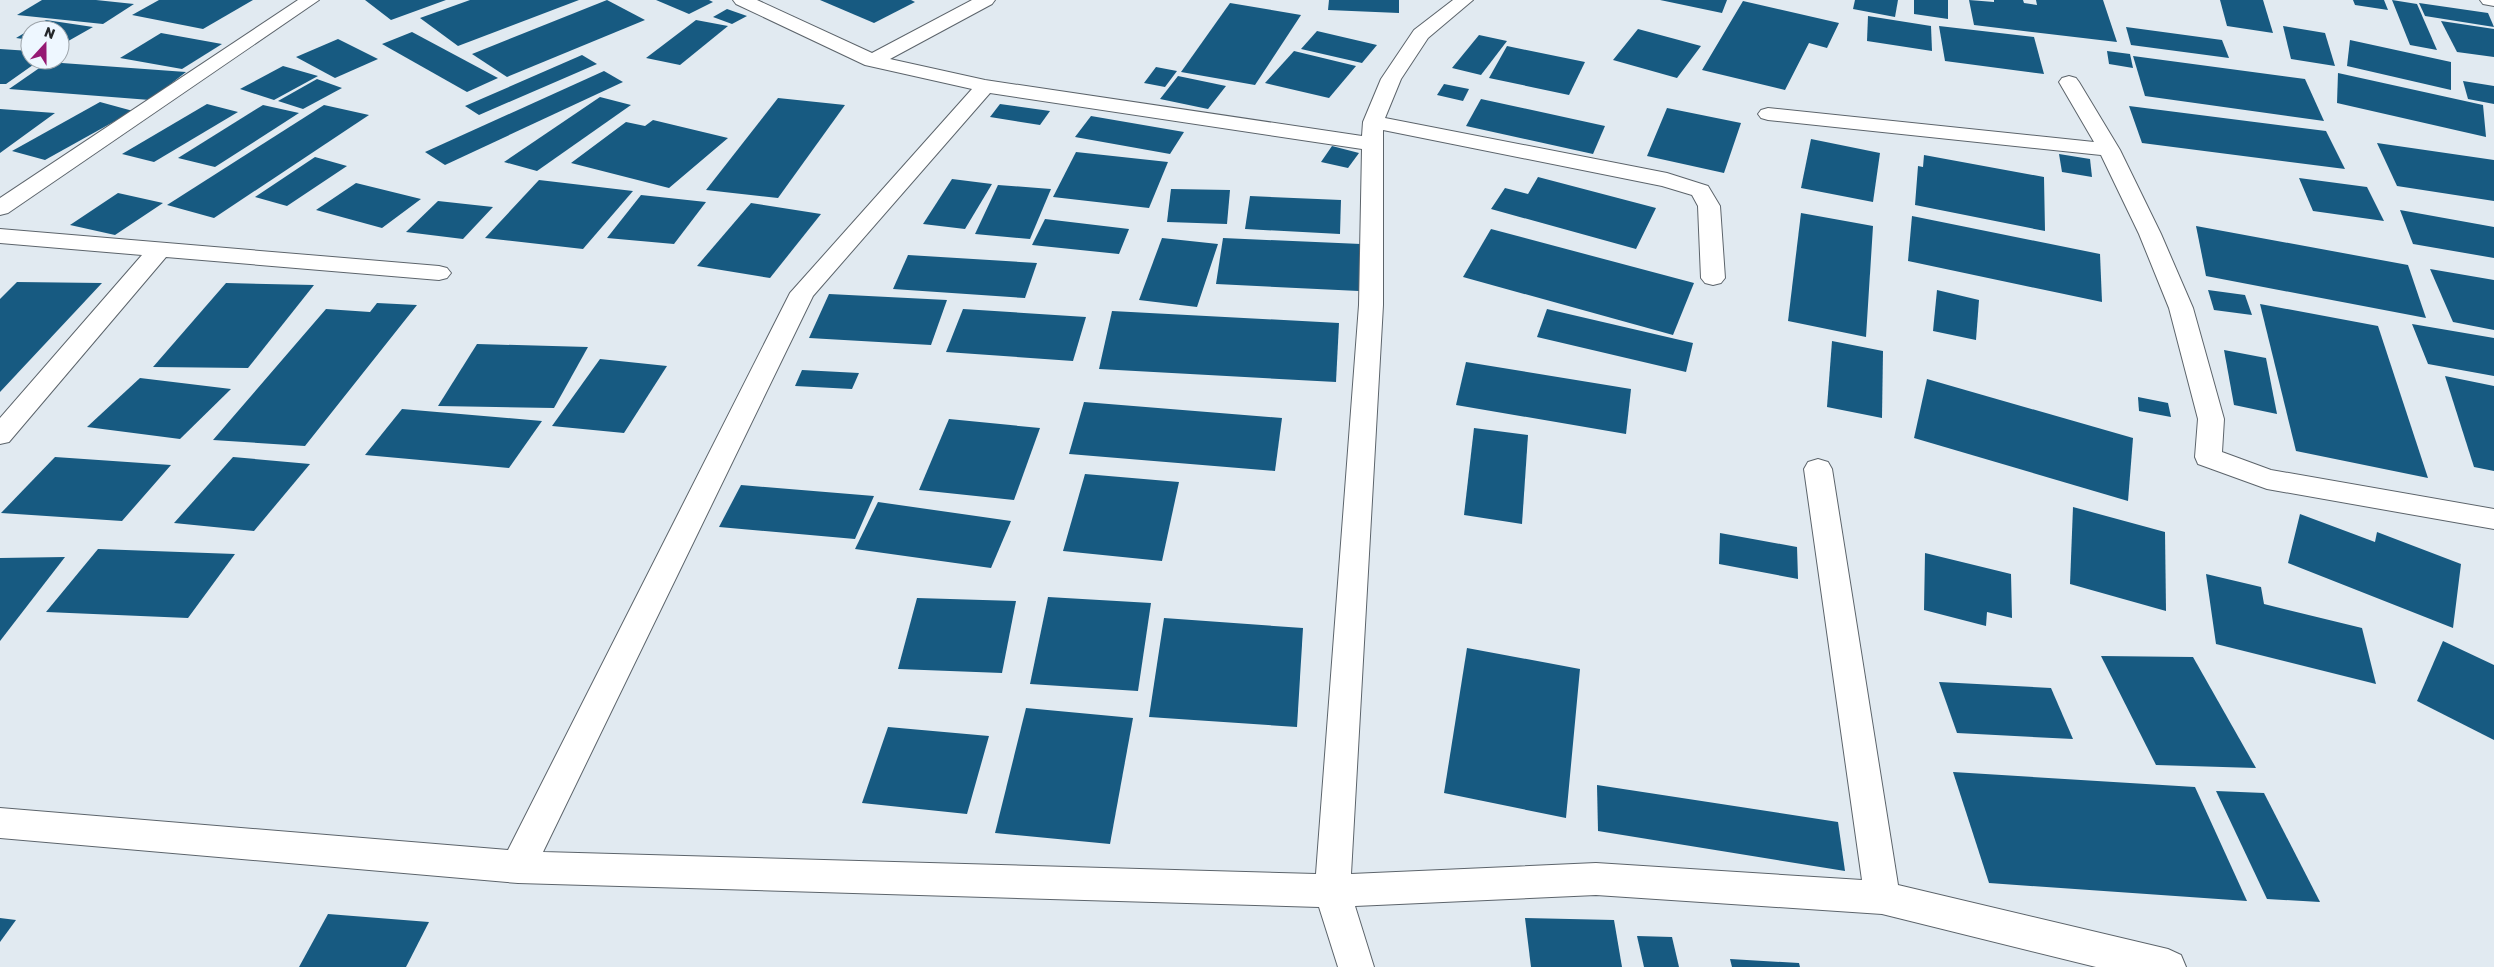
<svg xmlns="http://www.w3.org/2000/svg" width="2494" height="967" font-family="Rubik,sans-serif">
	<rect width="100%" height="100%" fill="#e1eaf1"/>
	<!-- building -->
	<g fill="#175a81">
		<path d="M 42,0 L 96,0 L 134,4 L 103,24 L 17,15 Z"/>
		<path d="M 159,0 L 253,0 L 203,29 L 132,15 Z"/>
		<path d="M 365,0 L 446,0 L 391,20 Z"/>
		<path d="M 470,0 L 579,0 L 458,46 L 420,18 Z"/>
		<path d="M 607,0 L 645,20 L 507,77 L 472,54 Z"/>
		<path d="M 656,0 L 709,0 L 713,2 L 689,14 Z"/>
		<path d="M 820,0 L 911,0 L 915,2 L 874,23 Z"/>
		<path d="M 1329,0 L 1399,0 L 1399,13 L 1328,10 Z"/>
		<path d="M 1660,0 L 1727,0 L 1722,13 Z"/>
		<path d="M 1855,0 L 1898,0 L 1895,17 L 1853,9 Z"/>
		<path d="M 1914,0 L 1948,0 L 1948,19 L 1914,14 Z"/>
		<path d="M 1969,0 L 1994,2 L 1994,0 L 2023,0 L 2024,3 L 2037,5 L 2036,0 L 2103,0 L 2117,42 L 1974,25 Z"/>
		<path d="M 2220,0 L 2263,0 L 2273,33 L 2227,26 Z"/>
		<path d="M 2353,0 L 2384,0 L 2388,10 L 2355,5 Z"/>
		<path d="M 2392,0 L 2417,4 L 2437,50 L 2410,45 Z"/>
		<path d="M 1743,1 L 1839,23 L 1827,48 L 1809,43 L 1785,90 L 1702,70 Z"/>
		<path d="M 1230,3 L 1301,15 L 1255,85 L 1181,72 Z"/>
		<path d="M 2419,3 L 2488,13 L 2494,27 L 2425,16 Z"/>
		<path d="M 727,9 L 747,16 L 732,24 L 713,17 Z"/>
		<path d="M 1868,16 L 1931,26 L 1932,51 L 1867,41 Z"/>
		<path d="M 46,20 L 93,27 L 63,44 L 60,44 L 60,30 L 30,30 L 30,40 L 16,38 Z"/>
		<path d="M 696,20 L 728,26 L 680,65 L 646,58 Z"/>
		<path d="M 2441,21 L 2494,29 L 2494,57 L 2457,52 Z"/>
		<path d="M 1939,26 L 2034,37 L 2044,74 L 1945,61 Z"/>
		<path d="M 2283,26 L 2325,33 L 2335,66 L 2291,59 Z"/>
		<path d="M 2126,27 L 2222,40 L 2229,58 L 2131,45 Z"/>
		<path d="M 1638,29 L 1701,46 L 1677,78 L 1613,60 Z"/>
		<path d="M 1317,31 L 1377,45 L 1362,63 L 1301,49 Z"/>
		<path d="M 412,32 L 498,78 L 467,92 L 382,44 Z"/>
		<path d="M 161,33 L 222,44 L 182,69 L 120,58 Z"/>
		<path d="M 1479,35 L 1507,41 L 1481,75 L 1452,68 Z"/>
		<path d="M 338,39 L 378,59 L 335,78 L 296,57 Z"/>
		<path d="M 2350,40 L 2451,62 L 2451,90 L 2347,66 Z"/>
		<path d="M 1507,46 L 1585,62 L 1569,95 L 1489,78 Z"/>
		<path d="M 0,49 L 30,51 L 30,60 L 40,60 L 6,84 L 0,84 Z"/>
		<path d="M 1294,51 L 1356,66 L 1329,98 L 1265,83 Z"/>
		<path d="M 2107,51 L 2130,54 L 2133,68 L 2109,64 Z"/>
		<path d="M 582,55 L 597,64 L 479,115 L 465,106 Z"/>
		<path d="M 2133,56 L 2305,79 L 2324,121 L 2145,96 Z"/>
		<path d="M 48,62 L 186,72 L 150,100 L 9,89 Z"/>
		<path d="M 283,66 L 318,76 L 274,100 L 240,89 Z"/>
		<path d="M 1156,67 L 1177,71 L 1165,87 L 1144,83 Z"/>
		<path d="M 604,71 L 623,82 L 445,165 L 425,152 Z"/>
		<path d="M 2338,73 L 2483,105 L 2486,137 L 2337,103 Z"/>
		<path d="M 1178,76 L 1226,86 L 1208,109 L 1160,99 Z"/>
		<path d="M 317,79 L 342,88 L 303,109 L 278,101 Z"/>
		<path d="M 2463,81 L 2494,86 L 2494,104 L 2468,99 Z"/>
		<path d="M 1444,84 L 1469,89 L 1463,101 L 1437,95 Z"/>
		<path d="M 600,97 L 631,105 L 537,171 L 504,162 Z"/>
		<path d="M 778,98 L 845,105 L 778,198 L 706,190 Z"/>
		<path d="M 1481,99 L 1605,126 L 1593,154 L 1466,126 Z"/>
		<path d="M 100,102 L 133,111 L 45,160 L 12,151 Z"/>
		<path d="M 207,104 L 238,112 L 154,162 L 122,154 Z"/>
		<path d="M 1000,104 L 1050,111 L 1040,125 L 990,117 Z"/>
		<path d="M 263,105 L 299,113 L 215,167 L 178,158 Z"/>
		<path d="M 324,105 L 369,115 L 214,218 L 167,205 Z"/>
		<path d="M 2129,106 L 2326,131 L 2345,169 L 2142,143 Z"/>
		<path d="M 1667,108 L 1741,123 L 1724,173 L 1647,156 Z"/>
		<path d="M 0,109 L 55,113 L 0,153 Z"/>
		<path d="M 1091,116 L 1184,132 L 1170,154 L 1075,137 Z"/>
		<path d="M 653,120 L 728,138 L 669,188 L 571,163 L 626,122 L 645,126 Z"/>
		<path d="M 1811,139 L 1880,153 L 1873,202 L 1801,188 Z"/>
		<path d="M 2377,143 L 2494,160 L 2494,201 L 2397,186 Z"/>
		<path d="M 1332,146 L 1359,153 L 1348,168 L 1321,162 Z"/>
		<path d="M 1076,152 L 1168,162 L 1149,208 L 1053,197 Z"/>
		<path d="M 2059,154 L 2090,159 L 2092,177 L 2062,172 Z"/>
		<path d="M 1924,155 L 2044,177 L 2045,231 L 1915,205 L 1918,166 L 1923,167 Z"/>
		<path d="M 315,157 L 347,166 L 287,206 L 255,197 Z"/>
		<path d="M 1538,177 L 1656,208 L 1636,249 L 1491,209 L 1505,188 L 1528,194 Z"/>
		<path d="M 2299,178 L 2367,187 L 2384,221 L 2313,211 Z"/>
		<path d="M 952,179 L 992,184 L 965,229 L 923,224 Z"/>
		<path d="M 539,180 L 633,191 L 583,249 L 485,238 Z"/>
		<path d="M 356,183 L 421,199 L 382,228 L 316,210 Z"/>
		<path d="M 998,185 L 1051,189 L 1030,239 L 975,234 Z"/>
		<path d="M 1171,189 L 1230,190 L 1227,224 L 1167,222 Z"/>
		<path d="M 118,193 L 163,203 L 115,235 L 70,225 Z"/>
		<path d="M 641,195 L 706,202 L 674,244 L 607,238 Z"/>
		<path d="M 1250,196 L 1341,200 L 1340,234 L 1245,229 Z"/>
		<path d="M 438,201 L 493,207 L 463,239 L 406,232 Z"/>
		<path d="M 751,203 L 821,214 L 770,278 L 697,266 Z"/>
		<path d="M 2400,210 L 2494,227 L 2494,258 L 2413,244 Z"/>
		<path d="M 1801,213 L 1873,226 L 1866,337 L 1788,321 Z"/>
		<path d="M 1912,216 L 2100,254 L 2102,302 L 1908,261 Z"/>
		<path d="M 1045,219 L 1129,229 L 1119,254 L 1032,245 Z"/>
		<path d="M 2196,226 L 2408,265 L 2426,318 L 2206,276 Z"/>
		<path d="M 1491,229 L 1694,283 L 1673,335 L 1463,277 Z"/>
		<path d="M 1162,238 L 1218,244 L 1197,307 L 1139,300 Z"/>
		<path d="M 1223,238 L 1361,244 L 1359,291 L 1216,284 Z"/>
		<path d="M 908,255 L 1037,263 L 1025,298 L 893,289 Z"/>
		<path d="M 2430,269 L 2494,280 L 2494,330 L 2453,322 Z"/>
		<path d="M 17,282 L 102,283 L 0,392 L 0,299 Z"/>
		<path d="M 226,283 L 314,285 L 248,368 L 153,367 Z"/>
		<path d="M 1937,290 L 1979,300 L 1976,340 L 1933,331 Z"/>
		<path d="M 2208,290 L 2245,295 L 2252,315 L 2214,310 Z"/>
		<path d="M 829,294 L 947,300 L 931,345 L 809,338 Z"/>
		<path d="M 377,303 L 417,305 L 305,446 L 213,440 L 326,309 L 370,312 Z"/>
		<path d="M 2260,304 L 2378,326 L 2428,478 L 2296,451 Z"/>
		<path d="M 963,309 L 1086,317 L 1073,361 L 946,352 Z"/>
		<path d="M 1547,309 L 1693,343 L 1686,372 L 1537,337 Z"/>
		<path d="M 1112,311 L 1339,323 L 1336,382 L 1099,369 Z"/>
		<path d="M 2412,324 L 2494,338 L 2494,376 L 2428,364 Z"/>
		<path d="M 1832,341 L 1883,351 L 1882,418 L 1827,407 Z"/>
		<path d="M 477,344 L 588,347 L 554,408 L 438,406 Z"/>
		<path d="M 2224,350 L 2266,358 L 2277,414 L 2234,405 Z"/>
		<path d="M 600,359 L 667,366 L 624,433 L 552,426 Z"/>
		<path d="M 1466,362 L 1631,389 L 1626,434 L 1456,405 Z"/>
		<path d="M 802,370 L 859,373 L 852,389 L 795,386 Z"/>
		<path d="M 2445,376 L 2494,386 L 2494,471 L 2474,467 Z"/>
		<path d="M 140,378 L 231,389 L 180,439 L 87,427 Z"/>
		<path d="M 1927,379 L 2133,438 L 2128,501 L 1914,438 Z"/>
		<path d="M 2138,397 L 2168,403 L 2171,417 L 2139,411 Z"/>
		<path d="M 1084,402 L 1282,418 L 1275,471 L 1069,454 Z"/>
		<path d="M 402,409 L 542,421 L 509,468 L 365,455 Z"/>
		<path d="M 949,419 L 1040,428 L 1014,500 L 919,490 Z"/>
		<path d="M 1474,428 L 1528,435 L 1522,524 L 1464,515 Z"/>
		<path d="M 55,457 L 171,465 L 122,521 L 1,513 Z"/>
		<path d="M 233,457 L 310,464 L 254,531 L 174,523 Z"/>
		<path d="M 1085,474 L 1179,482 L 1162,561 L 1063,551 Z"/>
		<path d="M 741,485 L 874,496 L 855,539 L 719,527 Z"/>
		<path d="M 878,502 L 1011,521 L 991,568 L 855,549 Z"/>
		<path d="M 2073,507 L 2165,532 L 2166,611 L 2070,584 Z"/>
		<path d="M 2300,514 L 2375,542 L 2377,532 L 2461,564 L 2453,628 L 2288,563 Z"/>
		<path d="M 1720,533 L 1797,547 L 1798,579 L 1719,564 Z"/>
		<path d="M 98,549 L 235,554 L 188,618 L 46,612 Z"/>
		<path d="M 1925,553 L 2011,574 L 2012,618 L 1987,612 L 1986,626 L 1924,610 Z"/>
		<path d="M 65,557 L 0,641 L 0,558 Z"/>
		<path d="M 2206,574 L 2261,587 L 2264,604 L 2362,628 L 2376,684 L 2216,644 Z"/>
		<path d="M 1048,597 L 1151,603 L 1138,691 L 1030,684 Z"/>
		<path d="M 917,598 L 1016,601 L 1002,673 L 898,669 Z"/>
		<path d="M 1164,618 L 1303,628 L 1297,727 L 1149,717 Z"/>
		<path d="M 2443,641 L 2494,665 L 2494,740 L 2417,701 Z"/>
		<path d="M 1467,648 L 1580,669 L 1566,818 L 1444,793 Z"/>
		<path d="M 2101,656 L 2193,657 L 2256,768 L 2156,765 Z"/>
		<path d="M 1939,682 L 2051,688 L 2073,739 L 1957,733 Z"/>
		<path d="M 1026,708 L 1133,718 L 1110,844 L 995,833 Z"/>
		<path d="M 888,727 L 989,736 L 967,814 L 862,803 Z"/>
		<path d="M 1953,772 L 2195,787 L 2247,901 L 1989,883 Z"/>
		<path d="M 1597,785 L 1838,822 L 1845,871 L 1598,831 Z"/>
		<path d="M 2216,791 L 2264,793 L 2320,902 L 2267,899 Z"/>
		<path d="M 328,914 L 429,922 L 406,967 L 299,967 Z"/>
		<path d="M 0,918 L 16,920 L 0,942 Z"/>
		<path d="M 1525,918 L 1614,920 L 1622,967 L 1531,967 Z"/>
		<path d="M 1637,936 L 1672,937 L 1679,967 L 1644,967 Z"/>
		<path d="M 1730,959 L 1799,963 L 1800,967 L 1732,967 Z"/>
	</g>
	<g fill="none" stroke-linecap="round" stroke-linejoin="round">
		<defs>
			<g id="minor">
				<path d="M 298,0 L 319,0 L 8,213 L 0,215 L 0,198 Z"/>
				<path d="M 733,0 L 757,0 L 872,53 L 972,0 L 995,0 L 992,4 L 890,59 L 985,80 L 1362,136 L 1363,122 L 1381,79 L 1414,30 L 1453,0 L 1473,0 L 1428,38 L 1401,79 L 1385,118 L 1667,173 L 1708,186 L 1720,206 L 1725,278 L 1721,283 L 1713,285 L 1705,283 L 1701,278 L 1698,206 L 1692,195 L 1662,186 L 1383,130 L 1383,305 L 1351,874 L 1596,863 L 1862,880 L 1804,469 L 1808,462 L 1818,459 L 1828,462 L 1832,469 L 1898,885 L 2168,949 L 2181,955 L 2186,967 L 2096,967 L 1882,914 L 1596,895 L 1355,906 L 1374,967 L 1338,967 L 1319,907 L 518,883 L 0,838 L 0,808 L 508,850 L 790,293 L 972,89 L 865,65 L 736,4 ZM 990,93 L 1362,149 L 1359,305 L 1316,874 L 543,852 L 813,296 Z"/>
				<path d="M 2480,0 L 2494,0 L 2494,6 L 2483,4 Z"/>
				<path d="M 2069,76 L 2076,78 L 2079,82 L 2120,150 L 2161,234 L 2193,308 L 2224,419 L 2222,452 L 2271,470 L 2494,509 L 2494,529 L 2267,489 L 2198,464 L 2195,457 L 2198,419 L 2169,308 L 2139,234 L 2101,155 L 1768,120 L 1761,118 L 1758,114 L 1761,110 L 1768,108 L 2094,142 L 2059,82 L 2062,78 Z"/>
				<path d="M 0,229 L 439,266 L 447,268 L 451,273 L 447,278 L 439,280 L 166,257 L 9,442 L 0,444 L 0,418 L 142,255 L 0,243 Z"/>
			</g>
		</defs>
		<!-- minor casing -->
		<use href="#minor" stroke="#5c646b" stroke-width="2"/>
		<!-- minor -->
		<use href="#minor" fill="#fff" fill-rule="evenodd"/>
	</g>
	<!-- north arrow -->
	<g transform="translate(45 45) rotate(21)"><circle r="24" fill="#eef7ff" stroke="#9da4aa"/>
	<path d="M0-4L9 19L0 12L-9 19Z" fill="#951973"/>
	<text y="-8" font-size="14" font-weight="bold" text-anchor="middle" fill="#24272a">N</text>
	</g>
</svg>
